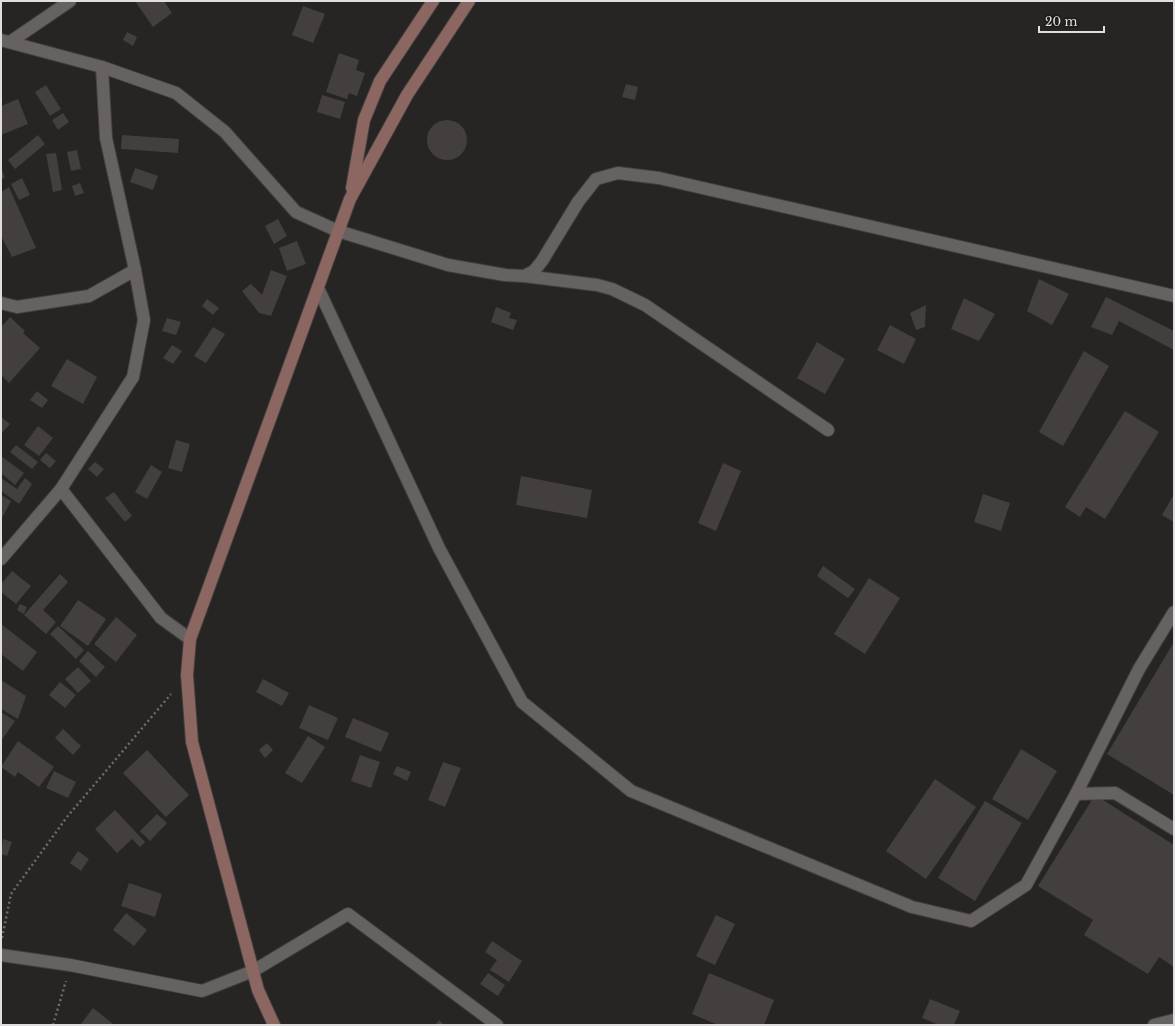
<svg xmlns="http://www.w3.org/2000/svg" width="1175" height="1026" font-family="'Libre Baskerville',serif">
	<rect width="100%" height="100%" fill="#272424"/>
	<!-- building -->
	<g fill="#423f3e">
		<path d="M 135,1 L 164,1 L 172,13 L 153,27 Z"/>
		<path d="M 303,6 L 325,14 L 313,43 L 292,35 Z"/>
		<path d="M 127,32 L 137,37 L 133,46 L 123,40 Z"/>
		<path d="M 339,53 L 359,60 L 356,70 L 365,73 L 357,96 L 349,93 L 347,99 L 326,92 Z"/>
		<path d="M 626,84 L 638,87 L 635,100 L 622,97 Z"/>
		<path d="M 46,85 L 61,109 L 50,116 L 35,92 Z"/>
		<path d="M 322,95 L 345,102 L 340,119 L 317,112 Z"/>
		<path d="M 18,99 L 28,124 L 1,135 L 1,106 Z"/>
		<path d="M 63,113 L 69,122 L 58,130 L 52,120 Z"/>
		<circle cx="447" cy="140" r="20"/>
		<path d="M 38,135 L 45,144 L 15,169 L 8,160 Z"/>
		<path d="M 122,135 L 179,139 L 178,153 L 121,149 Z"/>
		<path d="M 77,150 L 81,169 L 71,171 L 67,152 Z"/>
		<path d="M 56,153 L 62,190 L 53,192 L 46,154 Z"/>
		<path d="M 1,167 L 5,178 L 1,179 Z"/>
		<path d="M 135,168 L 158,176 L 153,190 L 130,182 Z"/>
		<path d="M 22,178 L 30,195 L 19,200 L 11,184 Z"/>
		<path d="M 80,183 L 84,193 L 75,196 L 72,186 Z"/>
		<path d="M 9,187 L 36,248 L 12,257 L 1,236 L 1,192 Z"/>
		<path d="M 278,219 L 287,236 L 274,244 L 265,226 Z"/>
		<path d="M 297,241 L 306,264 L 287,271 L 279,248 Z"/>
		<path d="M 271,270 L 287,276 L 271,316 L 259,313 L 242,291 L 251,284 L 262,295 Z"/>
		<path d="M 1039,279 L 1069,294 L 1052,325 L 1027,311 Z"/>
		<path d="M 1106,297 L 1174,331 L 1174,350 L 1119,321 L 1112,335 L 1091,327 Z"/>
		<path d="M 964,298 L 995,314 L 979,341 L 951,329 Z"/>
		<path d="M 207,299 L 219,308 L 213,315 L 202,306 Z"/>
		<path d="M 926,305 L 925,327 L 916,330 L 910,313 Z"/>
		<path d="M 496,307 L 511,313 L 509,318 L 517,320 L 513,330 L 491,322 Z"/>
		<path d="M 10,317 L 25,331 L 23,333 L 40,348 L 9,383 L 1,375 L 1,327 Z"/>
		<path d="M 167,318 L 181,322 L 176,335 L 162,331 Z"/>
		<path d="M 890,325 L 916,339 L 904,364 L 877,350 Z"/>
		<path d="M 213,327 L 225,334 L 206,363 L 194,356 Z"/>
		<path d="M 817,342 L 845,359 L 825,394 L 797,378 Z"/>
		<path d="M 172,345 L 182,351 L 173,364 L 163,358 Z"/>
		<path d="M 1084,351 L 1109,366 L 1063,446 L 1039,432 Z"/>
		<path d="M 67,359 L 97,377 L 83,404 L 51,386 Z"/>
		<path d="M 37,391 L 48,400 L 42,408 L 30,400 Z"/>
		<path d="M 1125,411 L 1159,432 L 1105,519 L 1086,507 L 1080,517 L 1065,507 Z"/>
		<path d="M 1,417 L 10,424 L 1,434 Z"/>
		<path d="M 38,426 L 53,438 L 39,456 L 24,445 Z"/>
		<path d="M 176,440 L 190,444 L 182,472 L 168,468 Z"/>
		<path d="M 16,445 L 38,462 L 32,469 L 10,452 Z"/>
		<path d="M 46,453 L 56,461 L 50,468 L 40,460 Z"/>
		<path d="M 1,456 L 24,473 L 15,485 L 1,473 Z"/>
		<path d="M 95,462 L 104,469 L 97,477 L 88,469 Z"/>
		<path d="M 723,463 L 741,471 L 716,531 L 698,523 Z"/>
		<path d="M 151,465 L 162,472 L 147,499 L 135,492 Z"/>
		<path d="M 521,476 L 592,490 L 587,518 L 516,505 Z"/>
		<path d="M 1,478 L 17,489 L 25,478 L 32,484 L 19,504 L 1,491 Z"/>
		<path d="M 114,492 L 132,516 L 125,522 L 105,498 Z"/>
		<path d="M 983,494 L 1010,503 L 1001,531 L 974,522 Z"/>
		<path d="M 1174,494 L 1174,522 L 1162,515 Z"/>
		<path d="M 1,495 L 11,501 L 1,520 Z"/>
		<path d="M 823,566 L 855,589 L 848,598 L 817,576 Z"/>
		<path d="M 12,571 L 31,586 L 16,604 L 1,592 L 1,584 Z"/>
		<path d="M 60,574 L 68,582 L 43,610 L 56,622 L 46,634 L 24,615 Z"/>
		<path d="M 869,578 L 900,598 L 865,654 L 834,634 Z"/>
		<path d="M 78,600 L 106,619 L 88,646 L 60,626 Z"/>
		<path d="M 20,604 L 27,607 L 24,614 L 17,610 Z"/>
		<path d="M 116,617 L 137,635 L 116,662 L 94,644 Z"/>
		<path d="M 1,624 L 37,652 L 23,671 L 1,654 Z"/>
		<path d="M 58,626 L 84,650 L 76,659 L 50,634 Z"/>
		<path d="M 1174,642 L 1174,795 L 1107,754 Z"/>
		<path d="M 88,651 L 105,667 L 96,677 L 79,661 Z"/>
		<path d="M 78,667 L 91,681 L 78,693 L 65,679 Z"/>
		<path d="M 263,679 L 289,693 L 282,706 L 256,692 Z"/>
		<path d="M 1,680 L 26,696 L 18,719 L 1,709 Z"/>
		<path d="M 60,682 L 76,695 L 65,708 L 49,695 Z"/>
		<path d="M 309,705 L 338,718 L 328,740 L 299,728 Z"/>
		<path d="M 1,712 L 15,721 L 1,741 Z"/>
		<path d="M 353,718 L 389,733 L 381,752 L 345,737 Z"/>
		<path d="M 63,729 L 81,746 L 73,755 L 55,738 Z"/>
		<path d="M 308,736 L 325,747 L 302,783 L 285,773 Z"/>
		<path d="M 18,741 L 54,767 L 39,787 L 18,772 L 15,777 L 1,767 Z"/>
		<path d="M 267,743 L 273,750 L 265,758 L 259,750 Z"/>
		<path d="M 1021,749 L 1057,771 L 1028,820 L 992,799 Z"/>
		<path d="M 147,750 L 189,795 L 166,817 L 123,773 Z"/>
		<path d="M 360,755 L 380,762 L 371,788 L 351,781 Z"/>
		<path d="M 443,762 L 461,768 L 445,807 L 428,800 Z"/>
		<path d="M 397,766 L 411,772 L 407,781 L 393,774 Z"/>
		<path d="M 54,771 L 76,782 L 68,798 L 46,788 Z"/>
		<path d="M 935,779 L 976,807 L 926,879 L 886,851 Z"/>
		<path d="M 1095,795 L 1174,845 L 1174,967 L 1159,957 L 1148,974 L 1084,935 L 1093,920 L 1038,886 Z"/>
		<path d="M 985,801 L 1022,823 L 975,901 L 938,878 Z"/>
		<path d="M 115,810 L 145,842 L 140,847 L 132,839 L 117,853 L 95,829 Z"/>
		<path d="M 157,814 L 167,823 L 150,841 L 140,831 Z"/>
		<path d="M 3,839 L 12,842 L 7,856 L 1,854 Z"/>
		<path d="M 78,851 L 89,859 L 81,871 L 70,863 Z"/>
		<path d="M 129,883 L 162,894 L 155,917 L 121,906 Z"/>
		<path d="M 126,913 L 147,930 L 134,946 L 113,930 Z"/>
		<path d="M 716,915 L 735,924 L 715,965 L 696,956 Z"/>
		<path d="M 492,941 L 522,961 L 509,982 L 490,970 L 497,960 L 485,952 Z"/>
		<path d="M 488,973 L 505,985 L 498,996 L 480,984 Z"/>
		<path d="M 709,973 L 774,1000 L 764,1025 L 718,1025 L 692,1014 Z"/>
		<path d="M 930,999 L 960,1011 L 954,1025 L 939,1025 L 922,1018 Z"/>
		<path d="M 93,1008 L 113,1024 L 112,1025 L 80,1025 Z"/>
		<path d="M 439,1020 L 444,1025 L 435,1025 Z"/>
	</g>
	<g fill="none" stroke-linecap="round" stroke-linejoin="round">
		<defs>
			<g id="minor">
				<path d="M 1,40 L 102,67 L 176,93 L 225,132 L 296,212 L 338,231 L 448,265 L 505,275 L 524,276 L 534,271 L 542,261 L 578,202 L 596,179 L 618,173 L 659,178 L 1174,296"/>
				<path d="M 10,42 L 70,1"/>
				<path d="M 524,276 L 597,285 L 612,289 L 645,305 L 828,430"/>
				<path d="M 318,288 L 439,548 L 522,702 L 631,791 L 912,907 L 971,921 L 1026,885 L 1076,794 L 1139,669 L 1174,612"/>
				<path d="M 1,303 L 17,307 L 89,296 L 135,270"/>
				<path d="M 61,489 L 161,618 L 190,639"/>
				<path d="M 1,559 L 61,489 L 133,377 L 144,320 L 135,270 L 106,138 L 102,67"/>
				<path d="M 1076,794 L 1115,793 L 1174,829"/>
				<path d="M 1,955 L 70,965 L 202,991 L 253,971 L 348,914 L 497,1025"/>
				<path d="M 1154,1025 L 1174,1020"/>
			</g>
			<g id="secondary">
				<path d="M 352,188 L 364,120 L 380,81 L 433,1"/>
				<path d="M 274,1025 L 258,990 L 192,742 L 187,675 L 190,639 L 350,199 L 407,95 L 469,1"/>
			</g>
		</defs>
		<!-- minor casing -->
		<use href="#minor" stroke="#423f3f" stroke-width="14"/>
		<!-- secondary casing -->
		<use href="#secondary" stroke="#423f3f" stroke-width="14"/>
		<!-- path -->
		<g stroke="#6e6b6b" stroke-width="2.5" stroke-dasharray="2 3" stroke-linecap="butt">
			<path d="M 2,938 L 11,894 L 67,817 L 171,694"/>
			<path d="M 53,1025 L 66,981"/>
		</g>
		<!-- minor -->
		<use href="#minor" stroke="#666261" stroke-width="12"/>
		<!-- secondary -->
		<use href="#secondary" stroke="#8c6761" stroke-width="12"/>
	</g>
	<!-- border -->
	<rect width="1175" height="1026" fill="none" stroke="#e0dede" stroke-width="4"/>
	<!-- scale -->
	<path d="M1039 26v6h65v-6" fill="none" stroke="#e0dede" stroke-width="2"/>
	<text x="1045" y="26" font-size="12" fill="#e0dede" stroke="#1e1b1a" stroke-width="3" paint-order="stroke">20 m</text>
</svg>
